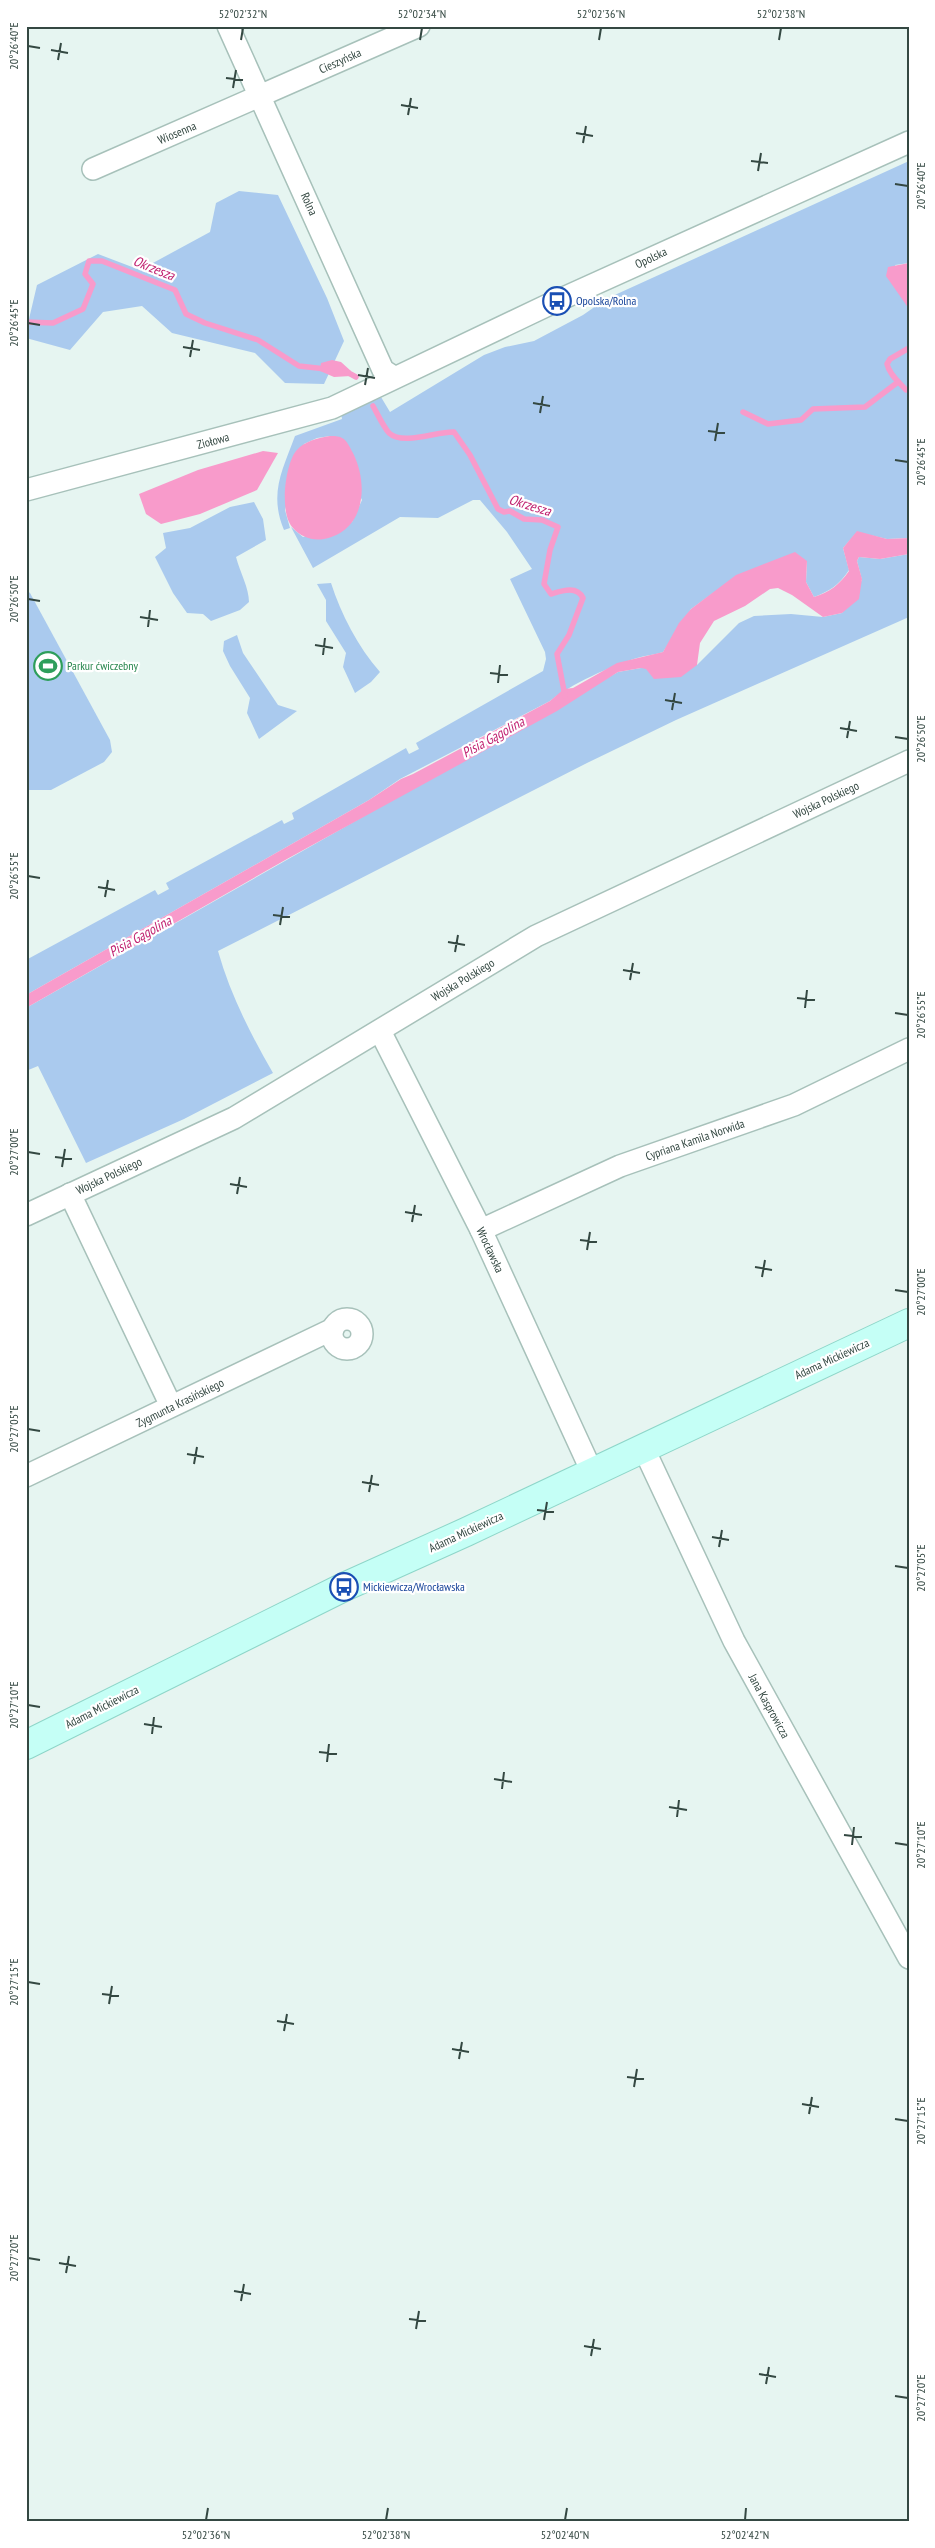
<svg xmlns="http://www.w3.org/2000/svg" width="935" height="2548" font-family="'PT Sans Narrow',sans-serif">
	<rect width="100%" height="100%" fill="#e6f5f1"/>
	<!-- green -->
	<g fill="#aacaee">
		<path d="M 909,161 L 909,263 L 895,265 L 909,309 L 909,538 L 887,539 L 857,532 L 843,548 L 849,570 C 839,585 830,591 814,597 L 806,582 L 807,561 L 713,593 L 691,609 L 663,652 C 655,655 646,655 637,658 C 611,666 571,684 550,701 L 400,779 L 369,800 L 26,995 L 26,960 L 155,890 L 158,895 L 169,889 L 166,883 L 282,820 L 284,824 L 294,819 L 292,813 L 406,748 L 409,754 L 419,749 L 416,743 L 543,671 L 546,659 L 545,652 L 510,579 L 532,569 L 507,532 L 480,500 L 473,500 L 438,518 L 400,517 L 313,568 L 291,527 L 303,537 L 352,522 L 362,500 L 330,436 L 317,438 L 304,444 L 285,510 L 290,528 L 284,530 C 269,494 282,471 295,436 L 342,419 L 341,413 L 381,397 L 390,412 L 484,355 L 505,347 L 534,341 L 583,315 L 606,299 Z"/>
		<path d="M 239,191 L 278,195 L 327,298 L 344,341 L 324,384 L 285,383 L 255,353 L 172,333 L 142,306 L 103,312 L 70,350 L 26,338 L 26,317 L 29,319 L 37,285 L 98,254 L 140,270 L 210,232 L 216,203 Z"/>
		<path d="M 254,502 L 263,519 L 266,540 L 236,557 C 240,572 249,588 249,602 L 240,610 L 211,621 L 203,614 L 187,613 L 173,593 L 155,557 L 166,548 L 163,533 L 190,528 L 230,507 Z"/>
		<path d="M 909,554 L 909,617 L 676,720 L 587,763 L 218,951 C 230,994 251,1035 273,1073 L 184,1119 L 86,1163 L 38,1066 L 26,1071 L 26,1008 L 618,672 L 641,668 L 697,665 L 739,623 L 754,616 L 791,614 L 823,617 L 842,613 L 862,580 L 857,561 L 859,557 L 880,559 Z"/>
		<path d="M 331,583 C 341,614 358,647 380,672 L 371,682 L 355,693 L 343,667 L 346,653 L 326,621 L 326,600 L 317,584 Z"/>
		<path d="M 26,590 L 30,593 L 110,740 L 112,752 L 104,762 L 51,790 L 26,790 Z"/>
		<path d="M 237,635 L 243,653 L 278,705 L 297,711 L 259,739 L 247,713 L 250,698 L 230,666 L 223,651 L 224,641 Z"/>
	</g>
	<!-- water -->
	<g fill="#f89bcb">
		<path d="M 909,263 L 909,309 L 886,276 L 888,267 Z"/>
		<path d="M 332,360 L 341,362 L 351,371 L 351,376 L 334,377 L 320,371 L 321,363 Z"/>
		<path d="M 330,436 C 333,436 339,436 342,438 C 347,440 350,448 353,453 C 369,485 365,531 324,539 C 312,541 301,537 293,528 C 279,514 285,465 296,451 C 304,441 318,438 330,436 Z"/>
		<path d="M 263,451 L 278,453 L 257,490 L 200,514 L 161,524 L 146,514 L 139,494 L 198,470 Z"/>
		<path d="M 857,531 L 887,539 L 909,538 L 909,554 L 880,559 L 859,557 L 857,561 L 862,579 L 859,599 L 842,613 L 823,617 L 792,595 L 778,588 L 770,589 L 745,606 L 714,621 L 700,643 L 697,665 L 681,677 L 654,679 L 646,669 L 641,668 L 618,672 L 557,711 L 287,859 L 26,1008 L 26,995 L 369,800 L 401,779 L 413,774 L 550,701 L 564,689 L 573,688 L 617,663 L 663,652 L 679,623 L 691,609 L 736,575 L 795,552 L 807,561 L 806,582 L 814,597 C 830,592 839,585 849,571 L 843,548 Z"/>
	</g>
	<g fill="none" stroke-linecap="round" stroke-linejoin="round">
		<!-- stream -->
		<g stroke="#f89bcb" stroke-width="5.5">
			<path d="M 26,322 L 53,323 L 83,309 L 93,284 L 85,274 L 89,261 L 102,261 L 175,290 L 186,314 L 205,323 L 258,340 L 299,366 L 326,369"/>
			<path d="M 909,348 L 890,359 L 887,364 C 889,374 899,382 906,390 L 909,389"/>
			<path d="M 345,371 L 356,377"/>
			<path d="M 373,406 C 378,415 383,426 389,433 C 403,446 438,431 454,432 L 470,455 L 498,509 L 504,512 L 510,511 L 524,519 L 542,520 L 558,527 L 550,550 L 544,584 L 551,594 C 561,591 577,585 583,598 L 569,635 L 557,654 L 565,696"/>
			<path d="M 743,412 L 768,424 L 801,420 L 813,409 L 865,407 L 898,382"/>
		</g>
		<defs>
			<g id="street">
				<path d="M 228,26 L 383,370 L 394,377"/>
				<path d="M 93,169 L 419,26"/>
				<path d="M 26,490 L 332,408 L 548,305 L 909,142"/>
				<path d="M 380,1031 L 481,1230 L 592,1472"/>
				<path d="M 70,1194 L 171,1406"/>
				<path d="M 26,1215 L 234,1118 L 536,936 L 909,761"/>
				<path d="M 481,1230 L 620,1166 L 794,1105 L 909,1049"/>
				<circle cx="347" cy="1334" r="15"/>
				<path d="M 643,1447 L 734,1641 L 909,1958"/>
				<path d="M 26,1476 L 333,1329"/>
			</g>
			<path id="secondary" d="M 26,1745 L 344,1587 L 466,1532 L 909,1323"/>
		</defs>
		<!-- street casing -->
		<use href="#street" stroke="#a7c1ba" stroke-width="24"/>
		<!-- secondary casing -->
		<use href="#secondary" stroke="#8ed6c9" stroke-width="30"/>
		<!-- street -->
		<use href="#street" stroke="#fff" stroke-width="21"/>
		<!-- secondary -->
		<use href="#secondary" stroke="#c5fff6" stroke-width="28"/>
	</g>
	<!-- ticks -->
	<path fill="none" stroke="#344842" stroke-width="2" d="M 241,40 L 243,28M 420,40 L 422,28M 599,40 L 601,28M 779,40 L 781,28M 28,46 L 40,48M 51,50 L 68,53M 58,60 L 61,43M 226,78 L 243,80M 233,88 L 236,70M 401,105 L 418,108M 408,115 L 411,98M 576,133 L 593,136M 583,143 L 586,126M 751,161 L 768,163M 758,171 L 761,153M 895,184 L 908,186M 28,323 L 40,325M 183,347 L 200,350M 190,357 L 193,340M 358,375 L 375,378M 365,385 L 368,368M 533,403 L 550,406M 540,413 L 543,396M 708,431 L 725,433M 715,441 L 718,423M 895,460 L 908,462M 28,599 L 40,601M 140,617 L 158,620M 148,627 L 150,610M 315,645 L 333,648M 323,655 L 325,638M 490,673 L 508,675M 498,683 L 500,665M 665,700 L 682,703M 672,710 L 675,693M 840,728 L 857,731M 895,737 L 908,739M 847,738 L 850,721M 28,876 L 40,878M 98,887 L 115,890M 105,897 L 108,880M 273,915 L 290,917M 280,925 L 283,907M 448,942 L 465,945M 455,952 L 458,935M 623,970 L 640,973M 630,980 L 633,963M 797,998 L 815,1000M 805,1008 L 807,990M 895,1013 L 908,1015M 28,1152 L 40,1154M 55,1157 L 72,1159M 62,1167 L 65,1149M 230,1184 L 247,1187M 237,1194 L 240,1177M 405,1212 L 422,1215M 412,1222 L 415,1205M 580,1240 L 597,1242M 587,1250 L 590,1232M 755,1267 L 772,1270M 762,1277 L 765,1260M 895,1290 L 908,1292M 28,1429 L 40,1431M 187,1454 L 204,1457M 194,1464 L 197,1447M 362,1482 L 379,1485M 369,1492 L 372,1475M 537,1510 L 554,1512M 544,1520 L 547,1502M 712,1537 L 729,1540M 719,1547 L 722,1530M 895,1566 L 908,1568M 28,1705 L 40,1707M 144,1724 L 162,1727M 152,1734 L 154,1717M 319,1752 L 337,1754M 327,1762 L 329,1744M 494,1779 L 512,1782M 502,1789 L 504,1772M 669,1807 L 687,1810M 677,1817 L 679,1800M 844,1835 L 862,1837M 895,1843 L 908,1845M 852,1845 L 854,1827M 28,1982 L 40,1984M 102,1994 L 119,1996M 109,2004 L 112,1986M 277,2021 L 294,2024M 284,2031 L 287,2014M 452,2049 L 469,2052M 459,2059 L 462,2042M 627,2077 L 644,2079M 634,2087 L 637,2069M 802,2104 L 819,2107M 809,2114 L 812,2097M 895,2119 L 908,2121M 28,2258 L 40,2260M 59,2263 L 76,2266M 66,2273 L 69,2256M 234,2291 L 251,2294M 241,2301 L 244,2284M 409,2319 L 426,2321M 416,2329 L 419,2311M 584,2346 L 601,2349M 591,2356 L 594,2339M 759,2374 L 776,2377M 766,2384 L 769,2367M 895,2396 L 908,2398M 206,2520 L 208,2508M 386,2520 L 388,2508M 565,2520 L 567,2508M 745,2520 L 746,2508"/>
	<!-- icons -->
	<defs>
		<symbol id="bus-ring" viewBox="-11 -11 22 22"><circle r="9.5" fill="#fff" stroke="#1a4fb4" stroke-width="1.5"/><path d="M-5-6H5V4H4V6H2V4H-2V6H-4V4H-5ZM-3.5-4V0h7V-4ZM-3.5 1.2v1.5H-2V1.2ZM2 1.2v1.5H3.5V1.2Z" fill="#1a4fb4"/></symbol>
		<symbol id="stadium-ring" viewBox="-11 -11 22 22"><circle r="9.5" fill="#fff" stroke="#2e9e5b" stroke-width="1.5"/><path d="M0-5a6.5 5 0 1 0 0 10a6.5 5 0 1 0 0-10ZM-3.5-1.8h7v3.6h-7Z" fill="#2e9e5b"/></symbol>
	</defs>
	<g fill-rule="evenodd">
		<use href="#bus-ring" x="541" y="285" width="32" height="32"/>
		<use href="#stadium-ring" x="32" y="650" width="32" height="32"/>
		<use href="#bus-ring" x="328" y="1571" width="32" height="32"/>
	</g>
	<g text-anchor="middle" stroke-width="4.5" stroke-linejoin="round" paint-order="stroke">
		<!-- street labels -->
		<g font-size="12" fill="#344842" stroke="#fff">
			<text transform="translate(340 61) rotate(-24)" y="4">Cieszyńska</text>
			<text transform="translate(177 133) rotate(-23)" y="4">Wiosenna</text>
			<text transform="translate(309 204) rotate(66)" y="4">Rolna</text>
			<text transform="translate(651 258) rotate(-25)" y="4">Opolska</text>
			<text transform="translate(213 441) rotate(-15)" y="4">Ziołowa</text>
			<text transform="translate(826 800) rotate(-25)" y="4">Wojska Polskiego</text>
			<text transform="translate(463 980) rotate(-31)" y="4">Wojska Polskiego</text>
			<text transform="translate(695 1140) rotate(-19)" y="4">Cypriana Kamila Norwida</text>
			<text transform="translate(109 1176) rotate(-25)" y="4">Wojska Polskiego</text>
			<text transform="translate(490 1250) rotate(65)" y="4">Wrocławska</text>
			<text transform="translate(832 1359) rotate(-25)" y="4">Adama Mickiewicza</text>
			<text transform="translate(180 1403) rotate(-26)" y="4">Zygmunta Krasińskiego</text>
			<text transform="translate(466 1532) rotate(-25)" y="4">Adama Mickiewicza</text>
			<text transform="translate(769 1706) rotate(61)" y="4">Jana Kasprowicza</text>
			<text transform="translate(102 1707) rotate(-27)" y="4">Adama Mickiewicza</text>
		</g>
		<!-- transit labels -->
		<g font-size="12" fill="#164399" stroke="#fff" text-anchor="start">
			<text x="576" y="305">Opolska/Rolna</text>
			<text x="363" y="1591">Mickiewicza/Wrocławska</text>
		</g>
		<!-- leisure labels -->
		<g font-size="12" fill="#27864d" stroke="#fff" text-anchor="start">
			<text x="67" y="670">Parkur ćwiczebny</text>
		</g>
		<!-- water labels -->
		<g font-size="14" font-style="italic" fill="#c02170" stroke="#fff">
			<text transform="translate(154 268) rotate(22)" y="5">Okrzesza</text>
			<text transform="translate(530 505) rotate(17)" y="5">Okrzesza</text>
			<text transform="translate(493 737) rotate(-29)" y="5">Pisia Gągolina</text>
			<text transform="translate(140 936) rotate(-29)" y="5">Pisia Gągolina</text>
		</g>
	</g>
	<!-- border -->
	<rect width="935" height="2548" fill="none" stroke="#ffffff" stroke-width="55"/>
	<rect x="28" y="28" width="880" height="2492" fill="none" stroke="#344842" stroke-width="2"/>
	<g font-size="12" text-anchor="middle" fill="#344842">
		<text x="243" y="18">52°02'32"N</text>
		<text x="422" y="18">52°02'34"N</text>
		<text x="601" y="18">52°02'36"N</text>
		<text x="781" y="18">52°02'38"N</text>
		<text transform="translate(14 46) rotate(-90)" y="4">20°26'40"E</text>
		<text transform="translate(921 186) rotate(-90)" y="4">20°26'40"E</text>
		<text transform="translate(14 323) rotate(-90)" y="4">20°26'45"E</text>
		<text transform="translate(921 462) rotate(-90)" y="4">20°26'45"E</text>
		<text transform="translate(14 599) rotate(-90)" y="4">20°26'50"E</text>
		<text transform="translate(921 739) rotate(-90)" y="4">20°26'50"E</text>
		<text transform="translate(14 876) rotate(-90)" y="4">20°26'55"E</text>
		<text transform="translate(921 1015) rotate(-90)" y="4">20°26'55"E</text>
		<text transform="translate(14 1152) rotate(-90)" y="4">20°27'00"E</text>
		<text transform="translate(921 1292) rotate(-90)" y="4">20°27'00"E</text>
		<text transform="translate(14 1429) rotate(-90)" y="4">20°27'05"E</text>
		<text transform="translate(921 1568) rotate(-90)" y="4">20°27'05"E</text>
		<text transform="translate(14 1705) rotate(-90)" y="4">20°27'10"E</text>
		<text transform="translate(921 1845) rotate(-90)" y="4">20°27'10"E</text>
		<text transform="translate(14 1982) rotate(-90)" y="4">20°27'15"E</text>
		<text transform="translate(921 2121) rotate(-90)" y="4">20°27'15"E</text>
		<text transform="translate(14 2258) rotate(-90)" y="4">20°27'20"E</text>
		<text transform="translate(921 2398) rotate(-90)" y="4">20°27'20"E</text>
		<text x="206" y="2539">52°02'36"N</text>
		<text x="386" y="2539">52°02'38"N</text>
		<text x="565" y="2539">52°02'40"N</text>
		<text x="745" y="2539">52°02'42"N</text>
	</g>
</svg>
